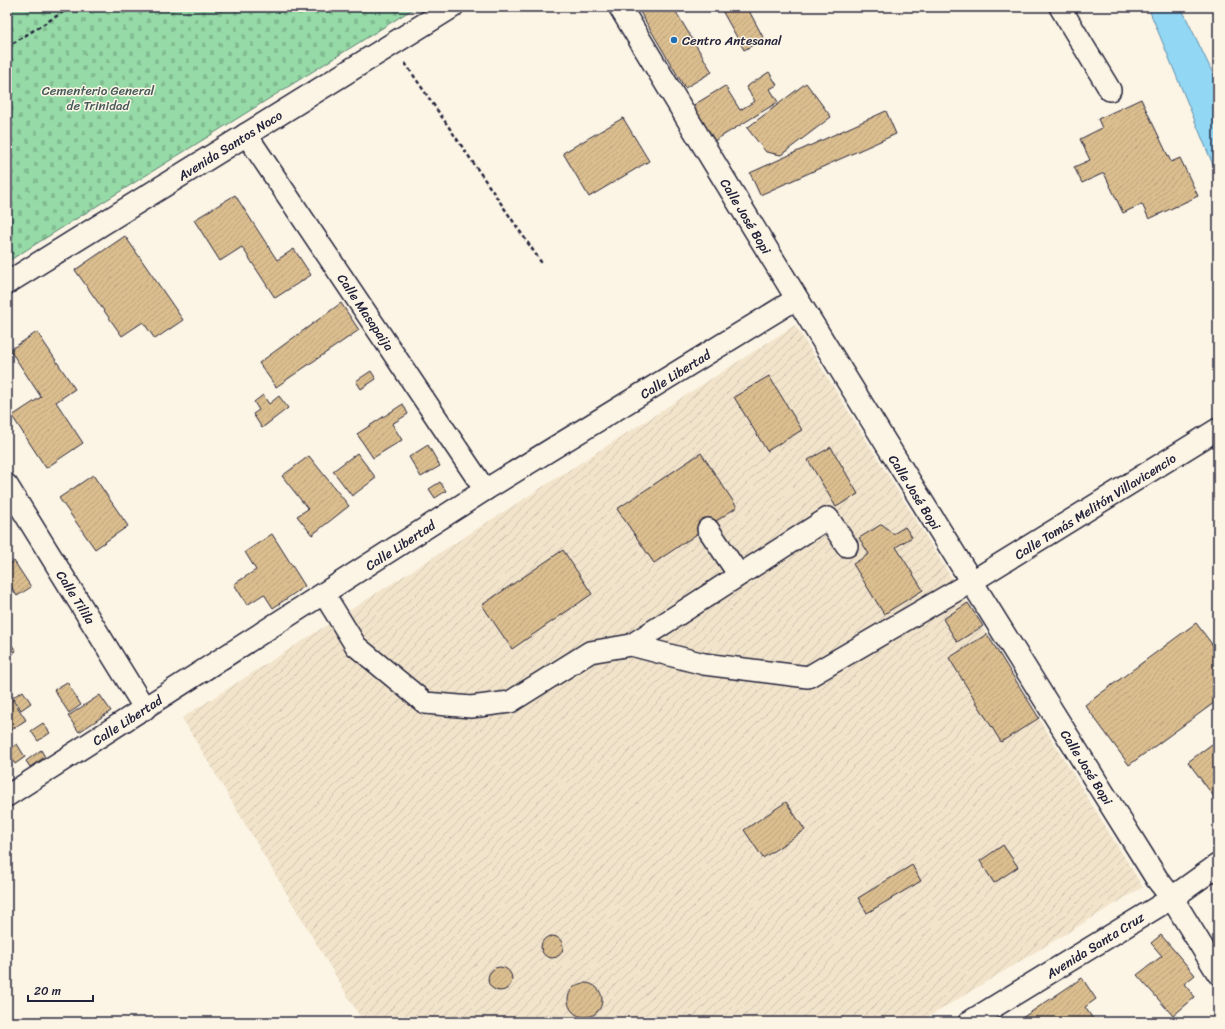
<svg xmlns="http://www.w3.org/2000/svg" width="1225" height="1029" font-family="Sriracha,sans-serif">
	<defs>
		<pattern id="industrial-furrows" width="10" height="10" patternUnits="userSpaceOnUse"><rect width="10" height="10" fill="#f2e4cb"/><path d="M-1 1l2-2M0 10L10 0M9 11l2-2" fill="none" stroke="#cfc3af"/></pattern>
		<pattern id="cemetery-stones" width="16" height="16" patternUnits="userSpaceOnUse"><rect width="16" height="16" fill="#96dba7"/><path d="M2 7V4a2 2 0 0 1 4 0v3zM10 15v-3a2 2 0 0 1 4 0v3z" fill="#81bc91"/></pattern>
		<pattern id="building-hatch" width="6" height="6" patternUnits="userSpaceOnUse"><rect width="6" height="6" fill="#dbbe8f"/><path d="M-1 1l2-2M0 6l6-6M5 7l2-2" fill="none" stroke="#bca37c"/></pattern>
	</defs>
	<rect width="100%" height="100%" fill="#fcf5e5"/>
	<filter id="ink" filterUnits="userSpaceOnUse"><feTurbulence type="fractalNoise" baseFrequency=".025" numOctaves="2"/><feDisplacementMap in="SourceGraphic" scale="8" xChannelSelector="R" yChannelSelector="G"/><feConvolveMatrix kernelMatrix="1 2 1 2 8 2 1 2 1" color-interpolation-filters="sRGB"/></filter>
	<g filter="url(#ink)">
		<!-- industrial -->
		<path fill="url(#industrial-furrows)" d="M 795,325 L 1143,887 L 920,1022 L 363,1022 L 182,718 Z"/>
		<!-- cemetery -->
		<path fill="url(#cemetery-stones)" stroke="#5c7e71" d="M 7,7 L 416,7 L 7,262 Z"/>
		<!-- water -->
		<path fill="#92d7f4" stroke="#658faa" d="M 1148,7 L 1181,7 L 1218,84 L 1218,177 Z"/>
		<!-- building -->
		<g fill="url(#building-hatch)" stroke="#22223b">
			<path d="M 637,7 L 673,7 L 712,72 L 685,88 Z"/>
			<path d="M 720,7 L 747,7 L 764,39 L 744,50 Z"/>
			<path d="M 769,72 L 777,85 L 770,89 L 778,102 L 714,141 L 692,106 L 725,86 L 740,110 L 755,101 L 746,87 Z"/>
			<path d="M 806,83 L 831,117 L 781,155 L 766,152 L 747,128 Z"/>
			<path d="M 1141,99 L 1171,162 L 1180,158 L 1198,196 L 1149,219 L 1142,204 L 1123,213 L 1104,173 L 1082,183 L 1074,167 L 1090,160 L 1080,139 L 1102,128 L 1098,119 Z"/>
			<path d="M 886,111 L 896,134 L 760,195 L 750,173 Z"/>
			<path d="M 623,118 L 649,161 L 589,197 L 563,153 Z"/>
			<path d="M 235,195 L 277,260 L 294,249 L 311,275 L 275,298 L 242,247 L 220,261 L 194,220 Z"/>
			<path d="M 125,236 L 183,320 L 155,339 L 143,322 L 122,336 L 75,270 Z"/>
			<path d="M 341,303 L 359,330 L 276,387 L 259,363 Z"/>
			<path d="M 37,332 L 75,389 L 56,402 L 83,443 L 46,468 L 12,416 L 41,397 L 10,350 Z"/>
			<path d="M 371,371 L 376,379 L 361,389 L 356,381 Z"/>
			<path d="M 769,376 L 802,430 L 767,451 L 734,397 Z"/>
			<path d="M 263,395 L 269,404 L 279,396 L 288,408 L 262,428 L 253,414 L 259,410 L 254,402 Z"/>
			<path d="M 403,404 L 408,414 L 392,424 L 402,440 L 373,458 L 357,434 Z"/>
			<path d="M 428,445 L 440,466 L 421,477 L 409,457 Z"/>
			<path d="M 831,447 L 858,494 L 836,507 L 808,460 Z"/>
			<path d="M 357,453 L 376,478 L 352,496 L 333,471 Z"/>
			<path d="M 701,453 L 737,507 L 654,563 L 617,509 Z"/>
			<path d="M 309,456 L 349,506 L 312,535 L 297,516 L 308,509 L 282,476 Z"/>
			<path d="M 93,475 L 128,526 L 95,549 L 59,498 Z"/>
			<path d="M 440,482 L 446,491 L 435,498 L 429,489 Z"/>
			<path d="M 882,524 L 893,534 L 905,527 L 912,537 L 896,547 L 923,590 L 884,614 L 853,564 L 869,554 L 859,538 Z"/>
			<path d="M 272,534 L 305,586 L 273,608 L 264,594 L 247,605 L 234,584 L 256,570 L 245,552 Z"/>
			<path d="M 563,550 L 592,594 L 512,649 L 482,605 Z"/>
			<path d="M 14,561 L 31,587 L 17,596 L 7,580 L 7,566 Z"/>
			<path d="M 968,603 L 983,626 L 957,642 L 943,619 Z"/>
			<path d="M 1196,623 L 1218,652 L 1218,700 L 1129,765 L 1085,705 Z"/>
			<path d="M 987,634 L 1039,718 L 1001,742 L 949,658 Z"/>
			<path d="M 7,638 L 16,651 L 7,656 Z"/>
			<path d="M 67,682 L 81,705 L 69,713 L 54,690 Z"/>
			<path d="M 7,691 L 26,720 L 9,731 L 7,728 Z"/>
			<path d="M 23,691 L 31,703 L 21,710 L 13,697 Z"/>
			<path d="M 100,695 L 111,711 L 79,732 L 68,716 Z"/>
			<path d="M 43,723 L 50,733 L 38,741 L 31,731 Z"/>
			<path d="M 17,744 L 25,757 L 15,764 L 7,751 Z"/>
			<path d="M 1212,744 L 1218,752 L 1218,802 L 1188,762 Z"/>
			<path d="M 41,750 L 45,757 L 30,767 L 26,761 Z"/>
			<path d="M 786,802 L 805,830 L 763,858 L 744,830 Z"/>
			<path d="M 1003,845 L 1018,867 L 994,883 L 980,861 Z"/>
			<path d="M 912,865 L 921,881 L 867,913 L 858,898 Z"/>
			<path d="M 1161,935 L 1195,975 L 1184,984 L 1195,997 L 1173,1016 L 1137,975 L 1162,956 L 1151,943 Z"/>
			<circle cx="552" cy="947" r="11"/>
			<circle cx="500" cy="979" r="12"/>
			<path d="M 1082,978 L 1096,999 L 1085,1007 L 1095,1022 L 1016,1022 Z"/>
			<circle cx="585" cy="1000" r="17"/>
		</g>
		<g fill="none" stroke-linecap="round" stroke-linejoin="round">
			<defs>
				<g id="minor">
					<path d="M 1060,7 L 1110,90"/>
					<path d="M 246,134 L 485,490"/>
					<path d="M 7,485 L 145,709"/>
					<path d="M 708,529 L 739,575"/>
					<path d="M 324,594 L 356,646 L 425,703 L 471,707 L 510,702 L 590,652 L 631,645 L 828,518 L 847,546"/>
					<path d="M 631,645 L 704,664 L 808,677 L 971,582 L 1218,429"/>
					<path d="M 7,796 L 485,490 L 796,299"/>
					<path d="M 969,1022 L 1172,898"/>
				</g>
				<g id="major">
					<path d="M 620,7 C 796,300 976,590 1157,879 L 1172,898 L 1218,973"/>
					<path d="M 7,283 L 452,7"/>
					<path d="M 1172,898 L 1218,865"/>
				</g>
			</defs>
			<!-- minor casing -->
			<use href="#minor" stroke="#22223b" stroke-width="24"/>
			<!-- major casing -->
			<use href="#major" stroke="#22223b" stroke-width="25"/>
			<!-- path -->
			<g stroke="#22223b" stroke-width="2.5" stroke-dasharray="4 3" stroke-linecap="butt">
				<path d="M 7,47 L 71,7"/>
				<path d="M 405,63 L 543,265"/>
			</g>
			<!-- minor -->
			<use href="#minor" stroke="#fcf5e5" stroke-width="21"/>
			<!-- major -->
			<use href="#major" stroke="#fcf5e5" stroke-width="22"/>
		</g>
	</g>
	<!-- markers -->
	<circle fill="#1f6fb2" stroke="#fcf5e5" stroke-width="1.5" cx="674" cy="40" r="4"/>
	<g text-anchor="middle" stroke-width="3" stroke-linejoin="round" paint-order="stroke">
		<!-- poi labels -->
		<g font-size="13" fill="#22223b" stroke="#fcf5e5" text-anchor="start">
			<text x="682" y="45">Centro Antesanal</text>
		</g>
		<!-- park labels -->
		<g font-size="13" fill="#455a5b" stroke="#fcf5e5">
			<text x="98" y="95">Cementerio General<tspan x="98" dy="15">de Trinidad</tspan></text>
		</g>
		<!-- street labels -->
		<g font-size="13" fill="#22223b" stroke="#fcf5e5">
			<text transform="translate(230 145) rotate(-32)" y="5">Avenida Santos Noco</text>
			<text transform="translate(746 216) rotate(59)" y="5">Calle José Bopi</text>
			<text transform="translate(366 312) rotate(56)" y="5">Calle Masapaija</text>
			<text transform="translate(675 374) rotate(-32)" y="5">Calle Libertad</text>
			<text transform="translate(915 492) rotate(58)" y="5">Calle José Bopi</text>
			<text transform="translate(1095 506) rotate(-32)" y="5">Calle Tomás Melitón Villavicencio</text>
			<text transform="translate(400 545) rotate(-33)" y="5">Calle Libertad</text>
			<text transform="translate(76 597) rotate(58)" y="5">Calle Tilila</text>
			<text transform="translate(127 720) rotate(-33)" y="5">Calle Libertad</text>
			<text transform="translate(1087 767) rotate(58)" y="5">Calle José Bopi</text>
			<text transform="translate(1095 945) rotate(-32)" y="5">Avenida Santa Cruz</text>
		</g>
	</g>
	<!-- margin -->
	<rect width="1225" height="1029" fill="none" stroke="#fcf5e5" stroke-width="24"/>
	<rect x="12" y="12" width="1201" height="1005" fill="none" stroke="#22223b" stroke-width="1.5" filter="url(#ink)"/>
	<!-- scale -->
	<path d="M28 995v6h65v-6" fill="none" stroke="#22223b" stroke-width="2"/>
	<text x="34" y="995" font-size="12" fill="#22223b" stroke="#fcf5e5" stroke-width="3" paint-order="stroke">20 m</text>
</svg>
